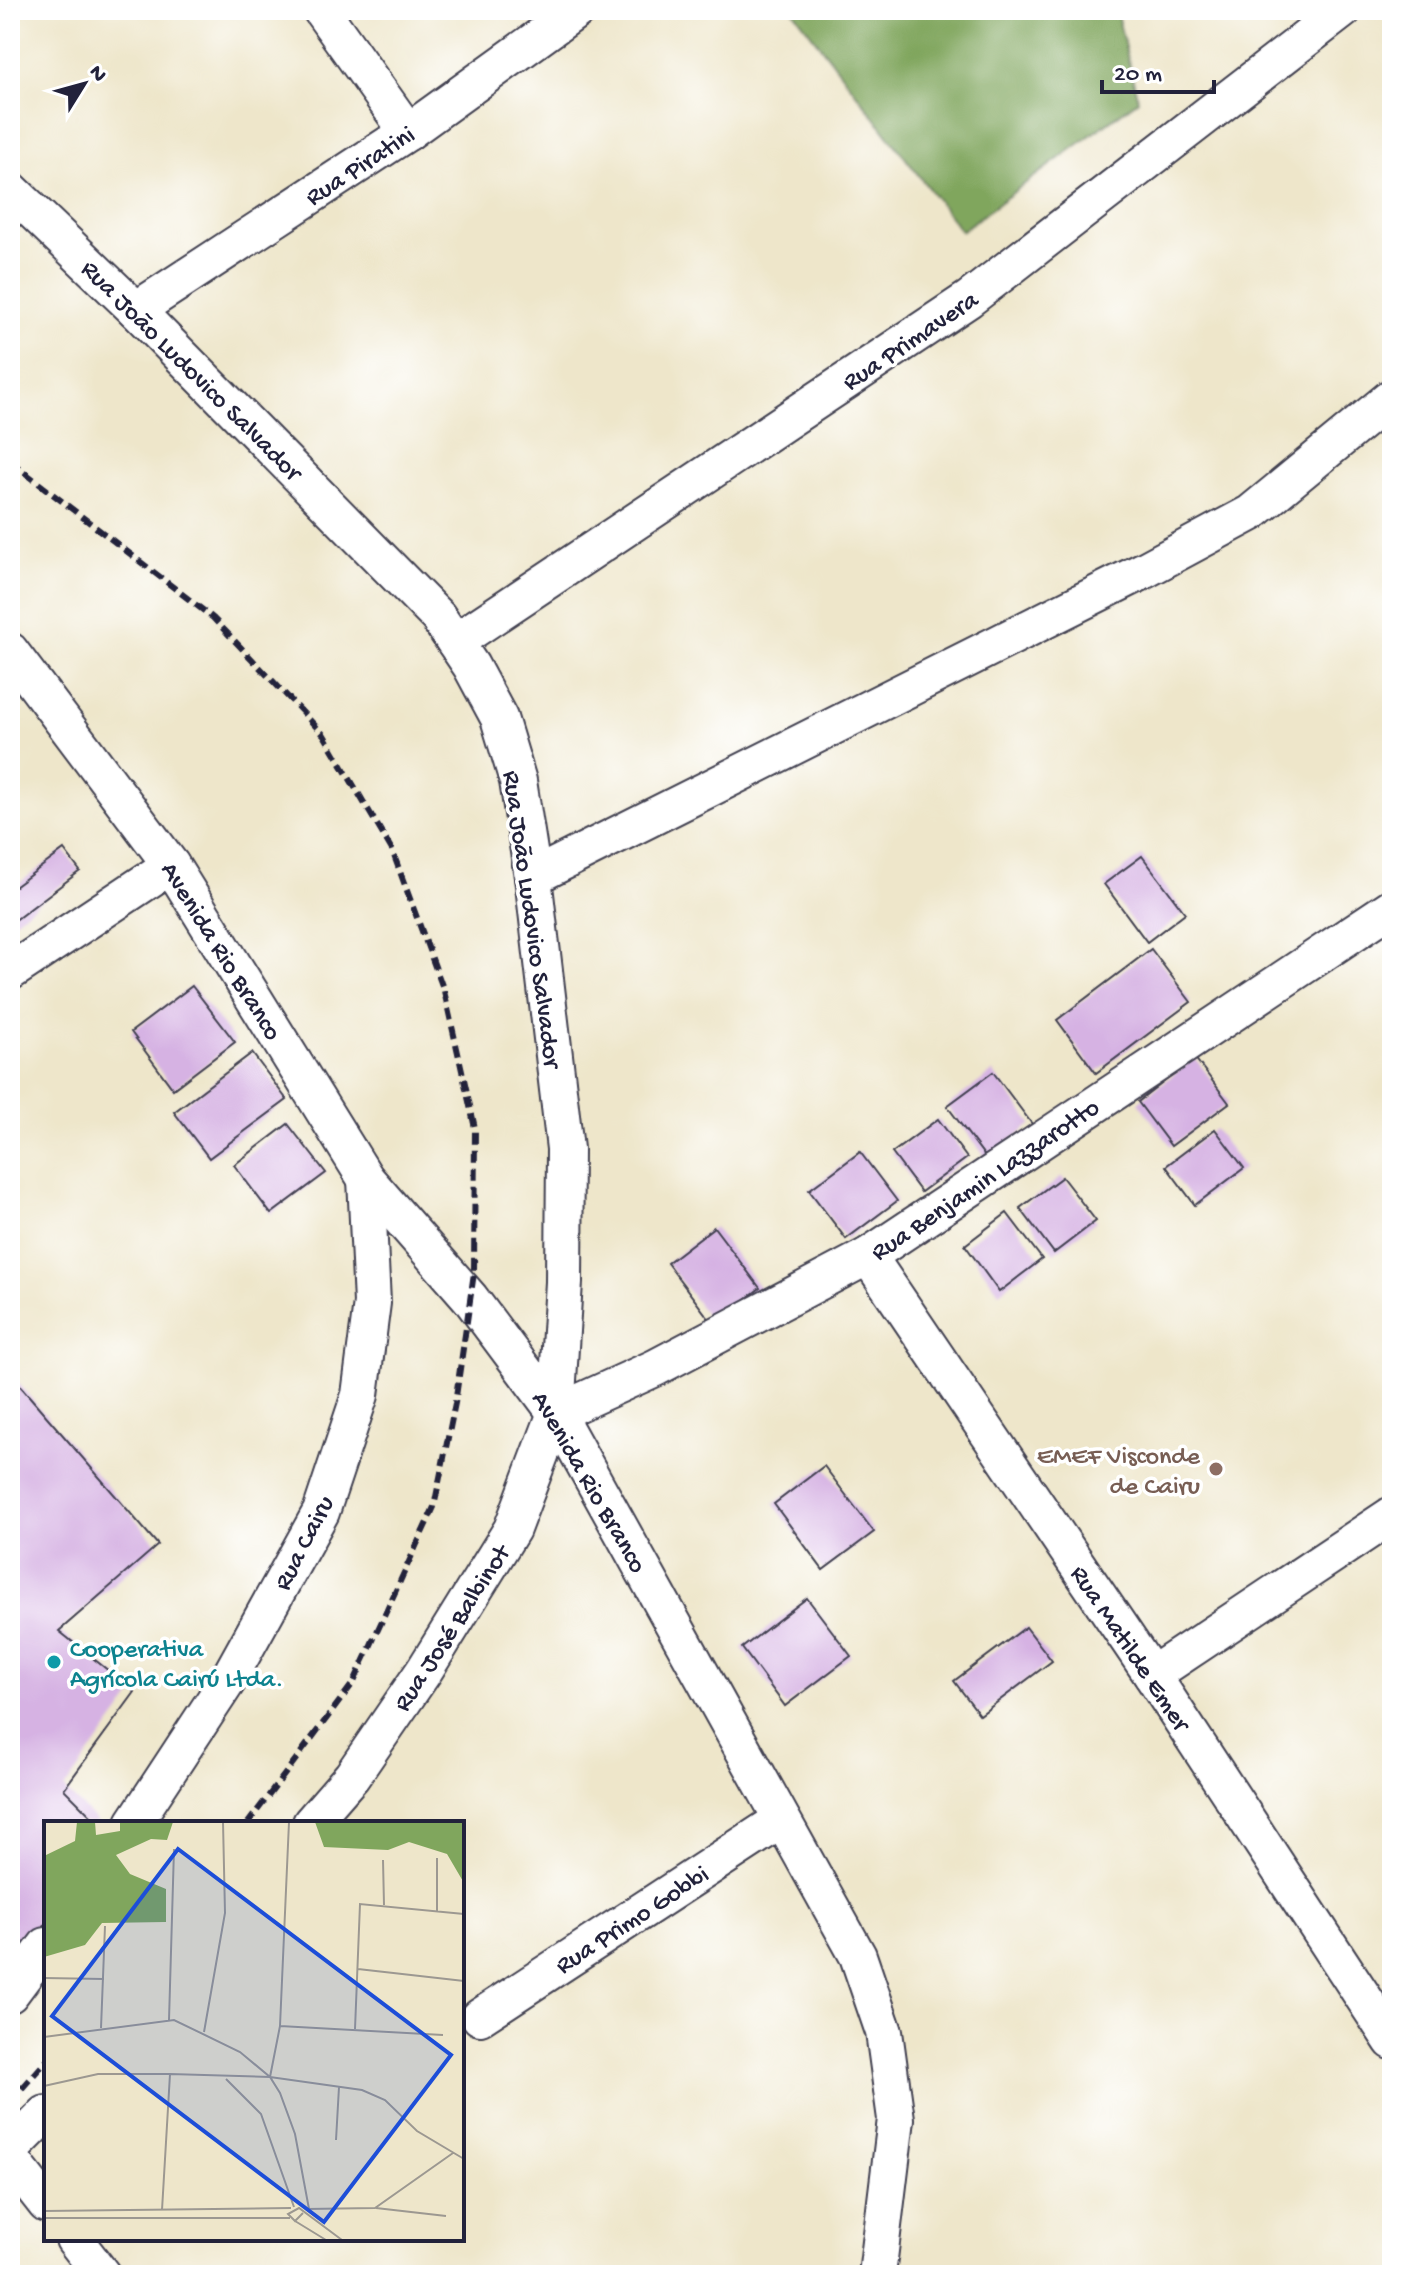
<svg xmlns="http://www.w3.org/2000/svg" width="1402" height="2285" font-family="'Gochi Hand',sans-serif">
	<rect width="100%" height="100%" fill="#fff"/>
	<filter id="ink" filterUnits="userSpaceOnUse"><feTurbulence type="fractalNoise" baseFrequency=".0125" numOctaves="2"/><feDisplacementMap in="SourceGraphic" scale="16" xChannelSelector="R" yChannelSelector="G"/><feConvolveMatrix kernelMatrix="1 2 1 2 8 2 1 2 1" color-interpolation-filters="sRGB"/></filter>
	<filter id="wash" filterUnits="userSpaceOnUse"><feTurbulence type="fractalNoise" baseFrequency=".006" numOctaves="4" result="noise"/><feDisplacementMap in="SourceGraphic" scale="32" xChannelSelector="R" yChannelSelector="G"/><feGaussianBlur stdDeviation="1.8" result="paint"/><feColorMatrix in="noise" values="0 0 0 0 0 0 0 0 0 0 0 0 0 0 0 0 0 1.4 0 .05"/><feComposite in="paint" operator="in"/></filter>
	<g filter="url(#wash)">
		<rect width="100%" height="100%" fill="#eee6ca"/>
		<!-- forest -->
		<path fill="#80a65d" stroke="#51644c" stroke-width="2" d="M 793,10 L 1116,10 L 1138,100 L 961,231 Z"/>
		<g id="blocks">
			<!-- building -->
			<g fill="#d6b2e3">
				<path d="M 64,850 L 80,871 L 10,924 L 10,890 Z"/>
				<path d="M 1142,856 L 1185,913 L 1147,942 L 1104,884 Z"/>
				<path d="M 1151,949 L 1191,1002 L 1096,1073 L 1057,1020 Z"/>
				<path d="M 192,986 L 235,1042 L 173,1089 L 131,1032 Z"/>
				<path d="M 252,1053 L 287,1100 L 209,1158 L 174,1112 Z"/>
				<path d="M 1195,1058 L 1229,1103 L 1171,1146 L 1138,1102 Z"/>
				<path d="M 993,1072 L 1032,1124 L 987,1159 L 947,1106 Z"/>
				<path d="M 938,1119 L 967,1158 L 921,1192 L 892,1153 Z"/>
				<path d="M 288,1124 L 326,1173 L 271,1214 L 234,1165 Z"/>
				<path d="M 1215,1129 L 1244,1168 L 1195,1205 L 1166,1166 Z"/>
				<path d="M 860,1152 L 897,1201 L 846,1239 L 809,1190 Z"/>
				<path d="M 1062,1177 L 1096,1221 L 1054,1253 L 1020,1208 Z"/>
				<path d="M 1007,1213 L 1042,1259 L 999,1292 L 965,1245 Z"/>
				<path d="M 714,1227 L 760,1288 L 713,1324 L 667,1263 Z"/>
				<path d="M 10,1374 L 158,1545 L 59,1631 L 135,1692 L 64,1789 L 98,1823 L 46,1823 L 46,1923 L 10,1968 Z"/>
				<path d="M 824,1466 L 874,1532 L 823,1570 L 774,1504 Z"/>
				<path d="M 807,1598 L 851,1656 L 785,1706 L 742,1648 Z"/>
				<path d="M 1026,1627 L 1052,1661 L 980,1715 L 954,1681 Z"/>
			</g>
		</g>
	</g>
	<g filter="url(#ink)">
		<use href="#blocks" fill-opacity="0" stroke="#413f50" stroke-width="2"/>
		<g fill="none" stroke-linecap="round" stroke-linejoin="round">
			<defs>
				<g id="minor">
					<path d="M 321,10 L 408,132"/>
					<path d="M 10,189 L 136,310 L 438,617 L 471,666 L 499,718 L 518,781 L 533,877 L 565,1149 L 564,1282 L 556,1413 L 512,1529 L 424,1671 L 352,1776 L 311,1823"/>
					<path d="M 136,310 L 408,132 L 577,10"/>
					<path d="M 455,642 L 969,299 L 1343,10"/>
					<path d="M 10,651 L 171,865 L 366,1179 L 470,1298 L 556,1413 L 858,1956 L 884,2032 L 896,2119 L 877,2275"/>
					<path d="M 533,877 L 1143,571 L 1251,513 L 1392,397"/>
					<path d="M 10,972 L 171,865"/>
					<path d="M 868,1256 L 1152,1675 L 1392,2041"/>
					<path d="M 556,1413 L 655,1368 L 868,1256 L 1392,907"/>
					<path d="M 1152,1675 L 1392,1515"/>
					<path d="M 134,1823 L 228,1680 L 321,1512 L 360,1395 L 372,1303 L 366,1179"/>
					<path d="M 10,1994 L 46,1946"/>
					<path d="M 480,2017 L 781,1820"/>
					<path d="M 10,2150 L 46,2114"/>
					<path d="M 10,2158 L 46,2204"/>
					<path d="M 74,2239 L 102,2275"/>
				</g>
			</defs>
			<!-- minor casing -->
			<use href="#minor" stroke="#413f50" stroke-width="40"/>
			<!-- minor -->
			<use href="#minor" stroke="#fff" stroke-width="36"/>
			<!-- rail -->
			<g stroke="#22223b" stroke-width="6" stroke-dasharray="12 6" stroke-linecap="butt">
				<path d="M 10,461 L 213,618 L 324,735 L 392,850 L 444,991 L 475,1128 L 474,1273 L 455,1403 L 434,1507 L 354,1682 L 248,1823"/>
				<path d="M 10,2102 L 46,2061"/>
			</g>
		</g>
	</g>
	<!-- markers -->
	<circle fill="#8d6e63" stroke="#fff" stroke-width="3" cx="1216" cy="1469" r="8"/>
	<circle fill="#0f9aa8" stroke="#fff" stroke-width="3" cx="54" cy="1662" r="8"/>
	<g text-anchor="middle" stroke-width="7" stroke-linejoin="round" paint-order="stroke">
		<!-- street labels -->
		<g font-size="26" fill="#22223b" stroke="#fff">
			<text transform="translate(359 164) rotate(-33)" y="9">Rua Piratini</text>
			<text transform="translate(909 339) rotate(-34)" y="9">Rua Primavera</text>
			<text transform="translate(193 369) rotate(45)" y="9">Rua João Ludovico Salvador</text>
			<text transform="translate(534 919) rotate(82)" y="9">Rua João Ludovico Salvador</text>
			<text transform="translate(223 950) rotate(58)" y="9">Avenida Rio Branco</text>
			<text transform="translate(984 1178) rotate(-34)" y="9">Rua Benjamin Lazzarotto</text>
			<text transform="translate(591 1481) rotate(60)" y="9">Avenida Rio Branco</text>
			<text transform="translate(302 1542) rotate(-63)" y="9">Rua Cairu</text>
			<text transform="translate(450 1627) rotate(-57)" y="9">Rua José Balbinot</text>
			<text transform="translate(1132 1647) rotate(56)" y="9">Rua Matilde Emer</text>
			<text transform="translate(631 1918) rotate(-33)" y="9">Rua Primo Gobbi</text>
		</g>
		<!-- education labels -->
		<g font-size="26" fill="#785e54" stroke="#fff" text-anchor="end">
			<text x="1200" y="1463">EMEF Visconde<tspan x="1200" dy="30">de Cairu</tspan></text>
		</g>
		<!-- culture labels -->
		<g font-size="26" fill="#0d838f" stroke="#fff" text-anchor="start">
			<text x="70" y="1656">Cooperativa<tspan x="70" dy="30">Agrícola Cairú Ltda.</tspan></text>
		</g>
	</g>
	<!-- overview -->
	<g transform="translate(44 1821)">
		<rect width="420" height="420" fill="#eee6ca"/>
		<path d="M 33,1 L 51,1 L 52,14 L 76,10 L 76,1 L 129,1 L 123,19 L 107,18 L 72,34 L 86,53 L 122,68 L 122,101 L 58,102 L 41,124 L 0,136 L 0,35 L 31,20 ZM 271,1 L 420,1 L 420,62 L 403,33 L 365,21 L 344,29 L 280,26 Z" fill="#80a65d"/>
		<path fill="none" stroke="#9c9891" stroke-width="2" d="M 339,39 L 340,84M 393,90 L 393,37M 314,148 L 420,160M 0,157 L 60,158M 125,199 L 130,28M 236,205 L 399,214M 57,207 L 61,105M 311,208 L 316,83 L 420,93M 160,211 L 181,92 L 179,1M 0,216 L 130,199 L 196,231 L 226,256 L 236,272 L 251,313 L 265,388M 226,256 L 236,205 L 245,1M 182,258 L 217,293 L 250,386M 0,265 L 54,253 L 126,253 L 226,256 L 318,269 L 341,279 L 373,310 L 420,338M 292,319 L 295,266M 332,387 L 402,395M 262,388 L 331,387 L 409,332M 118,389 L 126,253M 0,390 L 247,387M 259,392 L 251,400 L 244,393 L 255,387 L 298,419M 0,397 L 246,397M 251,400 L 282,419"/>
		<path fill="#1d4ed8" fill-opacity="0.15" stroke="#1d4ed8" stroke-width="4" d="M 134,28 L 407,234 L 280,401 L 8,195 Z"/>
		<rect width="420" height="420" fill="none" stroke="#22223b" stroke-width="4"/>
	</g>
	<!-- margin -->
	<rect width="1402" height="2285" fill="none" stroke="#fff" stroke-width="40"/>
	<!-- north arrow -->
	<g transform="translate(84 84) rotate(53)" stroke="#ffffff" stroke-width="6" paint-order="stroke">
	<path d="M0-6L14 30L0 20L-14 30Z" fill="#22223b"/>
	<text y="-12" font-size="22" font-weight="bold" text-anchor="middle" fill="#22223b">N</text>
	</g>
	<!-- scale -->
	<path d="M1102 80v12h112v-12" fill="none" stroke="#22223b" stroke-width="4"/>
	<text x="1114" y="80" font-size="24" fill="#22223b" stroke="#ffffff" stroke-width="6" paint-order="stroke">20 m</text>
</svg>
